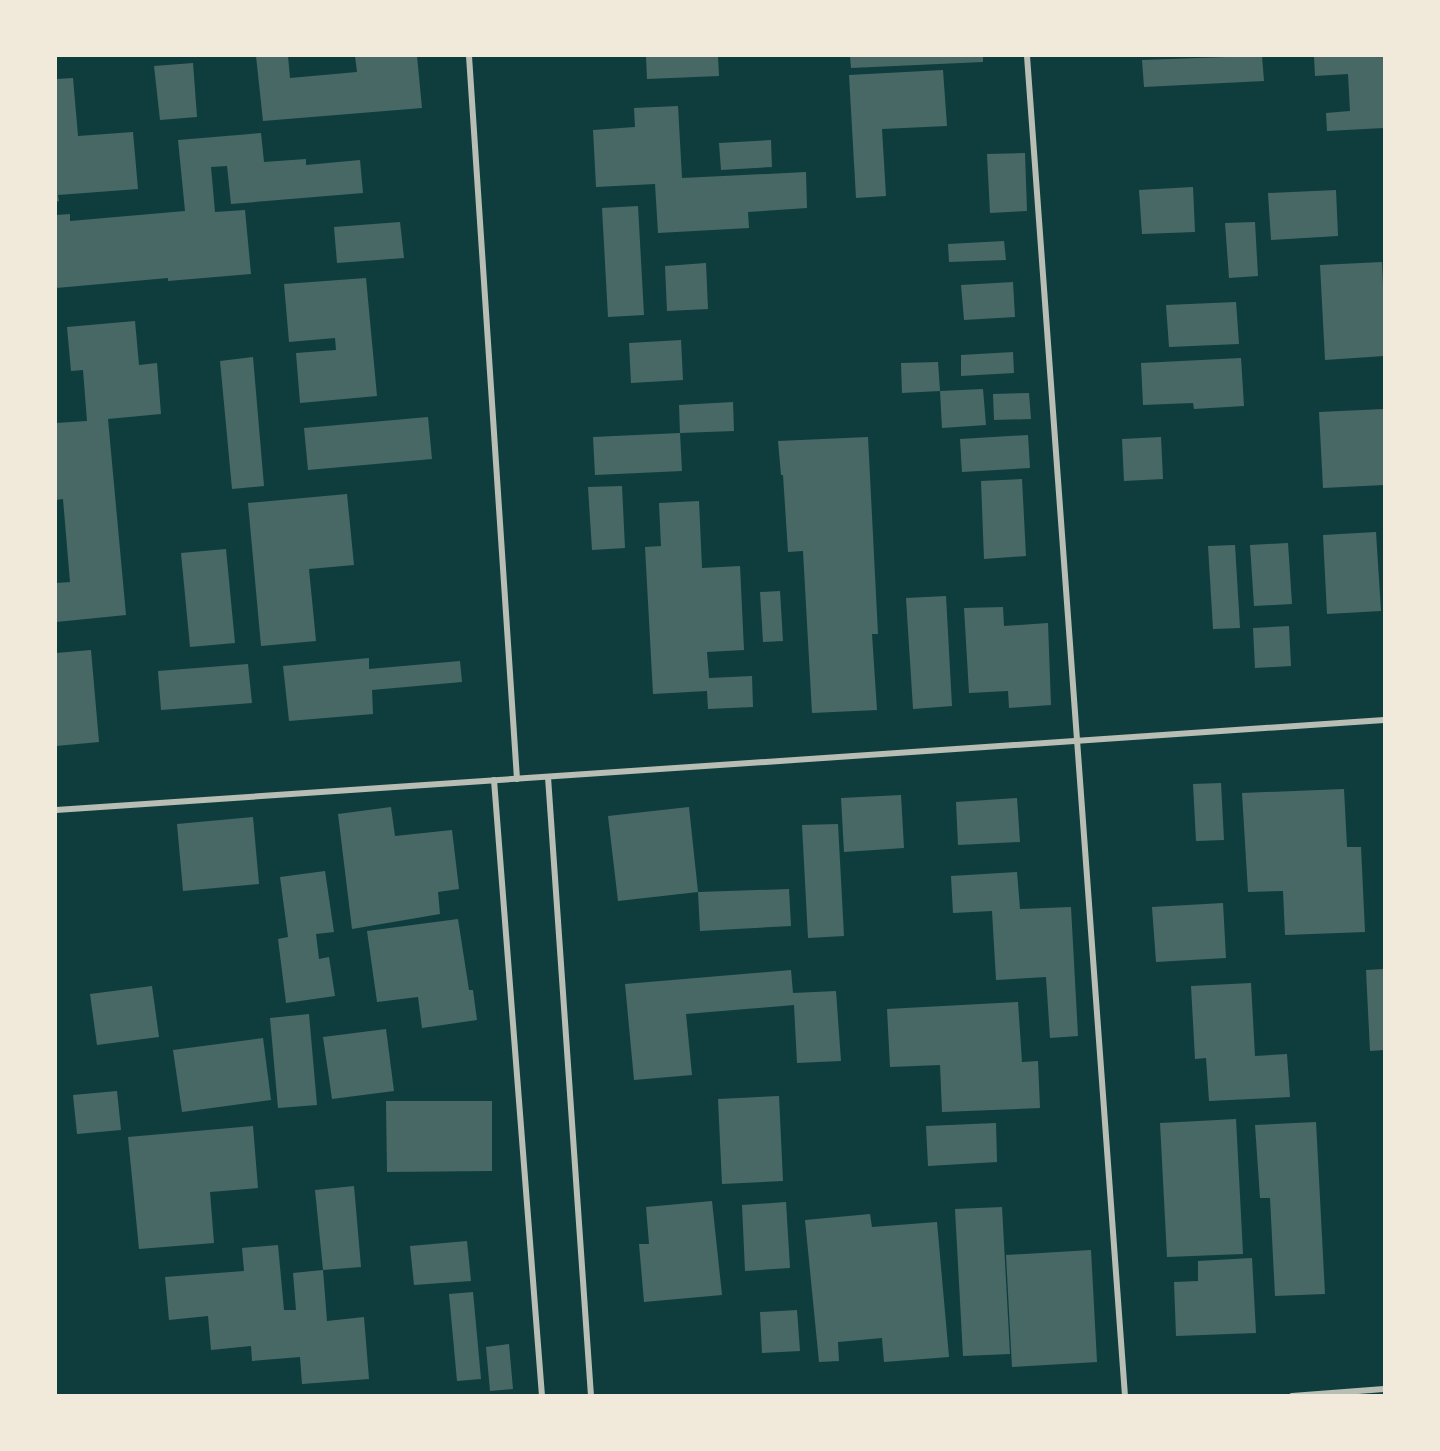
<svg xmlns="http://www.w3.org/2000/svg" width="1440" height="1451" font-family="'PT Sans',sans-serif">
	<rect width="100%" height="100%" fill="#0f3d3e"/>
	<!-- building -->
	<g fill="#486865">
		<path d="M 256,56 L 288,56 L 290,78 L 357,72 L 355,56 L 417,56 L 422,108 L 263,121 Z"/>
		<path d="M 646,56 L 718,56 L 719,76 L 647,79 Z"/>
		<path d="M 850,56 L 983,56 L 983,62 L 851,68 Z"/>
		<path d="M 1255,56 L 1262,56 L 1264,81 L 1144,87 L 1142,60 Z"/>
		<path d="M 1314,56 L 1384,56 L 1384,128 L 1327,131 L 1326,113 L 1350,111 L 1348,74 L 1315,76 Z"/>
		<path d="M 193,63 L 197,117 L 160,120 L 154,66 Z"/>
		<path d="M 943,70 L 947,126 L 882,129 L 886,196 L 856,198 L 849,75 Z"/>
		<path d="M 73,78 L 78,136 L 133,132 L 138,189 L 58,195 L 59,201 L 56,202 L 56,79 Z"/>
		<path d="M 678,106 L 682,178 L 806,172 L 807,208 L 748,212 L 749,228 L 658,233 L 655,184 L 596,187 L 593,130 L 635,127 L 634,108 Z"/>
		<path d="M 261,133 L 264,162 L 306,159 L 306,165 L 360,160 L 363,193 L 231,204 L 227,166 L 211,167 L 215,212 L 245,210 L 251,274 L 168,281 L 168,278 L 56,288 L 56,215 L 70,214 L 70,221 L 185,211 L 178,140 Z"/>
		<path d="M 771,140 L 772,167 L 721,170 L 719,143 Z"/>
		<path d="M 1025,153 L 1027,211 L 990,213 L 987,154 Z"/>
		<path d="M 1193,187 L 1195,232 L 1142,234 L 1139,190 Z"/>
		<path d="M 1336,190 L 1338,236 L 1271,240 L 1268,193 Z"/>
		<path d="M 638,206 L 644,315 L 608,317 L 602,208 Z"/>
		<path d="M 400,222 L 404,258 L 337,263 L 334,227 Z"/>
		<path d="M 1255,222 L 1258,276 L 1229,278 L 1225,223 Z"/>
		<path d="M 1004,241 L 1006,260 L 949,262 L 948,244 Z"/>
		<path d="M 1382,262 L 1384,308 L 1384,356 L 1325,360 L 1320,265 Z"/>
		<path d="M 706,263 L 708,309 L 667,311 L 665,266 Z"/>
		<path d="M 366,278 L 377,396 L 300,403 L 296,353 L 336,350 L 335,338 L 289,342 L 284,284 Z"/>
		<path d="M 1013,282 L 1015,317 L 964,320 L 961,285 Z"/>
		<path d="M 1236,302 L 1239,344 L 1169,347 L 1166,305 Z"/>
		<path d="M 135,321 L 139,365 L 157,363 L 161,414 L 108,419 L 126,615 L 56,622 L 56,583 L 70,582 L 63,499 L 56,500 L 56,423 L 87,421 L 83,370 L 71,371 L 67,327 Z"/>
		<path d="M 681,340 L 683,380 L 631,383 L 629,343 Z"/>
		<path d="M 1013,352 L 1014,373 L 961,376 L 961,355 Z"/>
		<path d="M 253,357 L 264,486 L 232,489 L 220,361 Z"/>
		<path d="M 1241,358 L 1244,406 L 1194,409 L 1193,403 L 1143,405 L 1141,363 Z"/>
		<path d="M 938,362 L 940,391 L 902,393 L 901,363 Z"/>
		<path d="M 983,389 L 986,425 L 942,428 L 940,391 Z"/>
		<path d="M 1029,393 L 1031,419 L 994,420 L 993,394 Z"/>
		<path d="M 733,402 L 734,431 L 680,433 L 679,405 Z"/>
		<path d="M 1384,409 L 1384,485 L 1323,488 L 1319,412 Z"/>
		<path d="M 428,417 L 432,459 L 308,470 L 304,428 Z"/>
		<path d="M 680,433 L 682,471 L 595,475 L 593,437 Z"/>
		<path d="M 1028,435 L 1030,468 L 962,472 L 960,439 Z"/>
		<path d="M 868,437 L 878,634 L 872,634 L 877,710 L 812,713 L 803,551 L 788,552 L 783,475 L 781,475 L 778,441 Z"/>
		<path d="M 1161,437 L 1163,479 L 1124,481 L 1122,439 Z"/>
		<path d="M 1022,479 L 1026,556 L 984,559 L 981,481 Z"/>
		<path d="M 622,486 L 625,548 L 592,550 L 588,487 Z"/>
		<path d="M 347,494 L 354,565 L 309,569 L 316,641 L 261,646 L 248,503 Z"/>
		<path d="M 699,501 L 702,568 L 740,566 L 744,650 L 707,652 L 709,678 L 752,676 L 753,707 L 708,709 L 707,691 L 653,694 L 645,547 L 661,546 L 659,503 Z"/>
		<path d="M 1376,532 L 1381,611 L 1327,614 L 1323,535 Z"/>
		<path d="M 1288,543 L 1292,604 L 1254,606 L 1250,545 Z"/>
		<path d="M 1235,545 L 1240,628 L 1213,629 L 1208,546 Z"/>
		<path d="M 226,549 L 235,643 L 190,647 L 181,553 Z"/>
		<path d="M 780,591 L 783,641 L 763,642 L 760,592 Z"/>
		<path d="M 946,596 L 952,706 L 913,709 L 906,598 Z"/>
		<path d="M 1003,607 L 1004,626 L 1048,623 L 1051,705 L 1009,708 L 1008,691 L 969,693 L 964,608 Z"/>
		<path d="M 1289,626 L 1291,666 L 1255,668 L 1253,628 Z"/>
		<path d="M 91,650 L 99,742 L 56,746 L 56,653 Z"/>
		<path d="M 369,658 L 369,669 L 460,661 L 462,682 L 372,690 L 373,714 L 289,721 L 283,666 Z"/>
		<path d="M 248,664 L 252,703 L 161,710 L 158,671 Z"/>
		<path d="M 1221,783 L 1224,840 L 1196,841 L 1193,784 Z"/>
		<path d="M 1344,789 L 1347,847 L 1361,847 L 1365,932 L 1285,935 L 1283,891 L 1248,892 L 1242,793 Z"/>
		<path d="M 901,795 L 904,848 L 844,852 L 841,798 Z"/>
		<path d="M 1017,798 L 1020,842 L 958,845 L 956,802 Z"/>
		<path d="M 391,807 L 395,836 L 452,830 L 459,889 L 438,892 L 440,914 L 352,929 L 338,814 Z"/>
		<path d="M 689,807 L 698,892 L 618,901 L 608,816 Z"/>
		<path d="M 253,817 L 259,884 L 183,891 L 177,824 Z"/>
		<path d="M 838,824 L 844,936 L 808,938 L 802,825 Z"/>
		<path d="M 325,871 L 334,932 L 316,934 L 319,959 L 329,957 L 335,996 L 286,1003 L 278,939 L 288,937 L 280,877 Z"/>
		<path d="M 1017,872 L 1020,909 L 1071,907 L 1078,1036 L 1050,1038 L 1046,977 L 996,980 L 992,911 L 953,913 L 951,876 Z"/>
		<path d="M 789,889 L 791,926 L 700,931 L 698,892 Z"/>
		<path d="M 1223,903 L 1226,958 L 1156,962 L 1152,907 Z"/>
		<path d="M 458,919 L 469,990 L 473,990 L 477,1020 L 422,1028 L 418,997 L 377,1002 L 367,931 Z"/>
		<path d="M 1384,969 L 1384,1050 L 1370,1051 L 1366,970 Z"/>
		<path d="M 791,970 L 793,993 L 836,991 L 841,1061 L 797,1063 L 794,1005 L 686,1014 L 692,1075 L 634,1080 L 625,984 Z"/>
		<path d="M 1251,983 L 1255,1056 L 1287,1054 L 1290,1097 L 1209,1101 L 1206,1058 L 1195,1059 L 1191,986 Z"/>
		<path d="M 152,986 L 159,1037 L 97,1045 L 90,994 Z"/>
		<path d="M 1018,1002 L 1022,1062 L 1038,1061 L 1040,1108 L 942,1112 L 940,1065 L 890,1067 L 887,1009 Z"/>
		<path d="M 309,1014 L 317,1105 L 278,1108 L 270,1018 Z"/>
		<path d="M 386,1029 L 394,1091 L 332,1099 L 323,1037 Z"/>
		<path d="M 263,1038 L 271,1100 L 182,1112 L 173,1050 Z"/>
		<path d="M 117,1091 L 121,1130 L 77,1134 L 73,1095 Z"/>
		<path d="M 779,1096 L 783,1181 L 722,1184 L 718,1099 Z"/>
		<path d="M 386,1101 L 492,1101 L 492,1171 L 387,1172 Z"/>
		<path d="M 1236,1119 L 1243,1254 L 1167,1257 L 1160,1123 Z"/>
		<path d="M 1316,1122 L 1325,1294 L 1275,1296 L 1270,1198 L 1260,1198 L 1255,1125 Z"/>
		<path d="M 996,1123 L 997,1162 L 928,1166 L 926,1126 Z"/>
		<path d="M 253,1126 L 258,1188 L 210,1192 L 214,1243 L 139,1249 L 128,1137 Z"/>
		<path d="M 354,1186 L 361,1267 L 323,1270 L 315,1190 Z"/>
		<path d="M 712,1201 L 722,1295 L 644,1302 L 639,1244 L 649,1244 L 646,1207 Z"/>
		<path d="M 786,1202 L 790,1268 L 745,1271 L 742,1205 Z"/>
		<path d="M 1002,1207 L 1010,1354 L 963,1356 L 955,1209 Z"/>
		<path d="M 870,1214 L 872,1227 L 937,1222 L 949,1357 L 884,1362 L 882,1338 L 838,1342 L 839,1361 L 819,1362 L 805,1220 Z"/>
		<path d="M 467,1241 L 471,1281 L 414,1285 L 410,1246 Z"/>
		<path d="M 278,1245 L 284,1310 L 296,1310 L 293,1273 L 323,1270 L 327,1321 L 364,1317 L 369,1379 L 302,1384 L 300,1357 L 252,1361 L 251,1346 L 211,1350 L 208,1316 L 169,1320 L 165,1277 L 244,1271 L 242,1248 Z"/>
		<path d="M 1091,1250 L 1097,1362 L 1012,1367 L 1006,1255 Z"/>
		<path d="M 1252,1258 L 1256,1333 L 1176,1336 L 1174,1282 L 1198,1281 L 1198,1261 Z"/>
		<path d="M 473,1292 L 481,1379 L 457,1381 L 449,1294 Z"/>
		<path d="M 797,1310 L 800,1351 L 762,1353 L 760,1312 Z"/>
		<path d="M 509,1344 L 513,1389 L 490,1391 L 486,1347 Z"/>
	</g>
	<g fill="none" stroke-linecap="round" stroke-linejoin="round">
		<!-- minor -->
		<g stroke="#b8beb3" stroke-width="6">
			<path d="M 469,56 L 517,779"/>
			<path d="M 1027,56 L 1125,1396"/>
			<path d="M 548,777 L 591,1396"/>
			<path d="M 494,780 L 542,1396"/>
			<path d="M 56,810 L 1384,720"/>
			<path d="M 1292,1396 L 1384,1389"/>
		</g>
	</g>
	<!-- border -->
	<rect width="1440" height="1451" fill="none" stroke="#f1e9da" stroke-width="114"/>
</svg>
